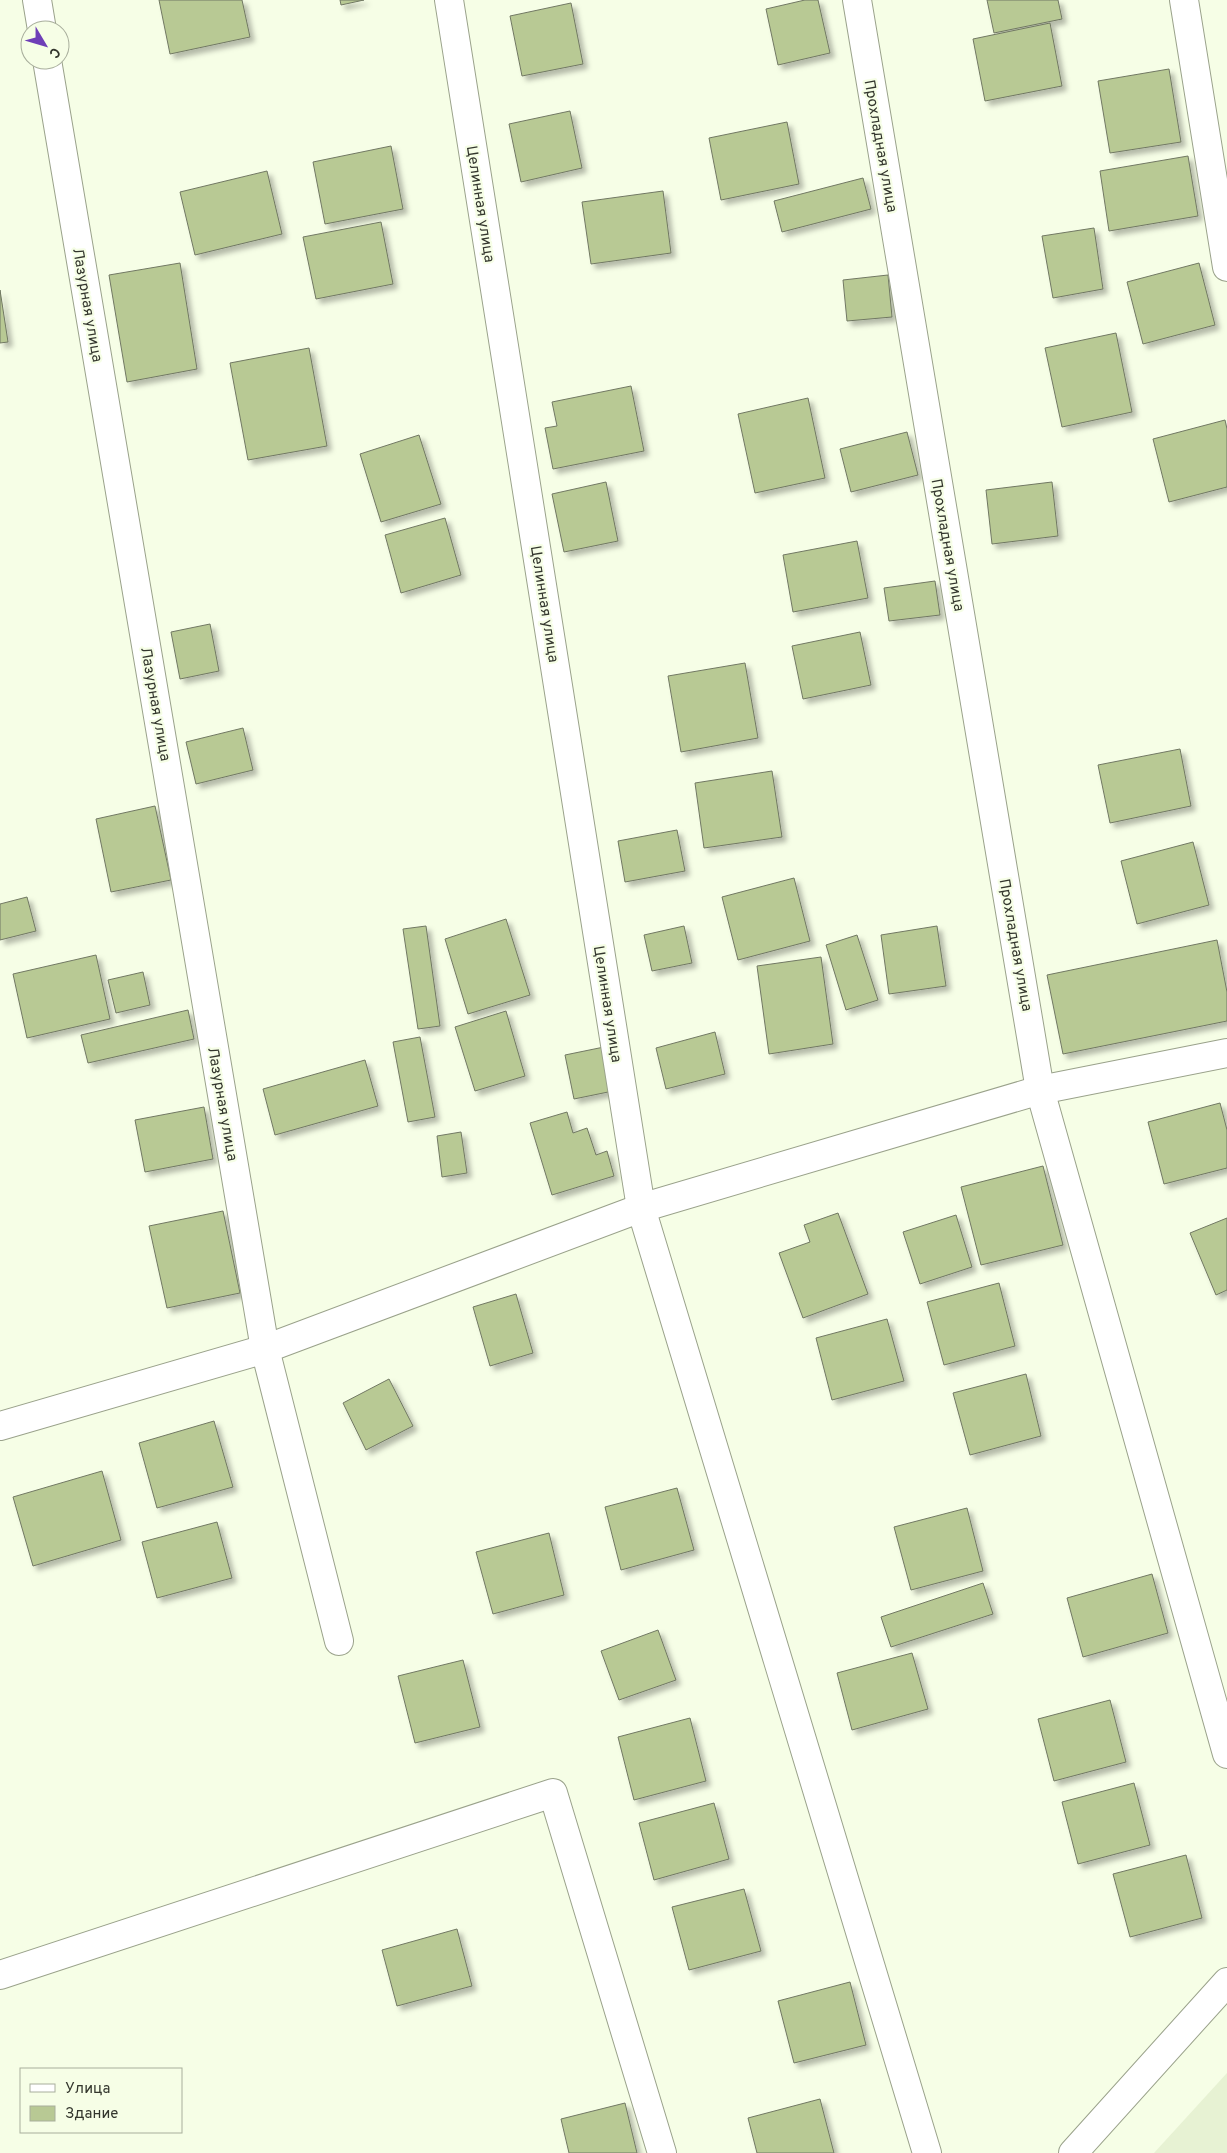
<svg xmlns="http://www.w3.org/2000/svg" width="1227" height="2153" font-family="Overpass,sans-serif">
	<defs>
		<filter id="shadow"><feDropShadow dx="4.5" dy="4.5" stdDeviation="2.5" flood-color="#0004"/></filter>
	</defs>
	<rect width="100%" height="100%" fill="#f6fee6"/>
	<!-- built -->
	<path fill="#e7f2d3" d="M 1227,2073 L 1227,2153 L 1154,2153 Z"/>
	<!-- building -->
	<g fill="#b8c994" stroke="#717863" filter="url(#shadow)">
		<path d="M 159,0 L 242,0 L 250,37 L 170,54 Z"/>
		<path d="M 340,0 L 364,0 L 341,5 Z"/>
		<path d="M 805,0 L 818,0 L 830,53 L 778,65 L 766,9 Z"/>
		<path d="M 987,0 L 1058,0 L 1062,19 L 994,33 Z"/>
		<path d="M 571,3 L 583,64 L 522,76 L 510,16 Z"/>
		<path d="M 1050,23 L 1062,86 L 985,101 L 973,39 Z"/>
		<path d="M 1169,69 L 1181,142 L 1110,153 L 1098,81 Z"/>
		<path d="M 570,111 L 582,168 L 521,182 L 509,124 Z"/>
		<path d="M 787,122 L 799,184 L 721,200 L 709,138 Z"/>
		<path d="M 391,146 L 403,209 L 325,224 L 313,162 Z"/>
		<path d="M 1188,156 L 1198,216 L 1109,231 L 1100,171 Z"/>
		<path d="M 267,171 L 282,234 L 195,255 L 180,192 Z"/>
		<path d="M 863,178 L 871,209 L 782,232 L 774,201 Z"/>
		<path d="M 663,191 L 671,253 L 591,264 L 582,202 Z"/>
		<path d="M 381,222 L 393,284 L 316,299 L 303,237 Z"/>
		<path d="M 1094,228 L 1103,289 L 1053,298 L 1042,236 Z"/>
		<path d="M 180,263 L 197,369 L 127,382 L 109,275 Z"/>
		<path d="M 1199,263 L 1215,325 L 1143,344 L 1127,282 Z"/>
		<path d="M 888,275 L 892,317 L 847,321 L 843,280 Z"/>
		<path d="M 0,290 L 8,342 L 0,343 Z"/>
		<path d="M 1116,333 L 1132,412 L 1062,427 L 1045,348 Z"/>
		<path d="M 309,348 L 327,446 L 248,460 L 230,363 Z"/>
		<path d="M 631,386 L 644,451 L 553,469 L 545,428 L 557,426 L 552,402 Z"/>
		<path d="M 808,398 L 825,478 L 755,493 L 738,414 Z"/>
		<path d="M 1225,420 L 1227,429 L 1227,487 L 1169,502 L 1153,439 Z"/>
		<path d="M 907,432 L 918,475 L 851,492 L 840,449 Z"/>
		<path d="M 419,435 L 441,504 L 381,522 L 360,454 Z"/>
		<path d="M 606,482 L 618,541 L 564,552 L 552,494 Z"/>
		<path d="M 1052,482 L 1058,536 L 992,544 L 986,490 Z"/>
		<path d="M 445,518 L 461,575 L 401,593 L 385,535 Z"/>
		<path d="M 857,541 L 868,598 L 793,612 L 783,555 Z"/>
		<path d="M 935,581 L 940,615 L 889,621 L 884,588 Z"/>
		<path d="M 210,624 L 219,671 L 180,679 L 171,632 Z"/>
		<path d="M 860,632 L 871,685 L 803,699 L 792,646 Z"/>
		<path d="M 745,663 L 758,738 L 681,752 L 668,676 Z"/>
		<path d="M 243,728 L 253,770 L 196,784 L 186,742 Z"/>
		<path d="M 1180,749 L 1191,806 L 1110,823 L 1098,765 Z"/>
		<path d="M 772,771 L 782,837 L 704,848 L 695,783 Z"/>
		<path d="M 155,806 L 171,880 L 111,892 L 96,819 Z"/>
		<path d="M 677,830 L 685,871 L 625,882 L 618,841 Z"/>
		<path d="M 1193,842 L 1209,905 L 1137,924 L 1121,861 Z"/>
		<path d="M 794,878 L 810,941 L 738,960 L 722,897 Z"/>
		<path d="M 27,897 L 36,931 L 0,940 L 0,904 Z"/>
		<path d="M 506,919 L 530,995 L 468,1014 L 445,939 Z"/>
		<path d="M 426,926 L 440,1026 L 418,1029 L 403,929 Z"/>
		<path d="M 684,926 L 692,963 L 652,971 L 644,935 Z"/>
		<path d="M 937,926 L 946,986 L 889,994 L 881,935 Z"/>
		<path d="M 857,935 L 878,1000 L 846,1010 L 826,945 Z"/>
		<path d="M 1217,940 L 1227,992 L 1227,1021 L 1063,1054 L 1047,975 Z"/>
		<path d="M 96,955 L 110,1019 L 27,1038 L 13,974 Z"/>
		<path d="M 821,957 L 833,1044 L 769,1054 L 757,966 Z"/>
		<path d="M 143,972 L 150,1005 L 116,1013 L 108,980 Z"/>
		<path d="M 188,1010 L 194,1039 L 88,1063 L 81,1035 Z"/>
		<path d="M 506,1011 L 525,1076 L 475,1091 L 455,1027 Z"/>
		<path d="M 715,1032 L 725,1074 L 666,1089 L 656,1048 Z"/>
		<path d="M 420,1037 L 435,1117 L 408,1122 L 393,1042 Z"/>
		<path d="M 604,1047 L 613,1091 L 574,1099 L 565,1055 Z"/>
		<path d="M 365,1060 L 378,1106 L 275,1135 L 263,1089 Z"/>
		<path d="M 1220,1103 L 1227,1130 L 1227,1168 L 1164,1184 L 1148,1122 Z"/>
		<path d="M 204,1107 L 213,1159 L 145,1172 L 135,1120 Z"/>
		<path d="M 567,1112 L 573,1133 L 587,1128 L 596,1155 L 607,1151 L 614,1176 L 552,1195 L 530,1123 Z"/>
		<path d="M 461,1132 L 467,1173 L 442,1177 L 437,1136 Z"/>
		<path d="M 1043,1166 L 1063,1245 L 981,1265 L 961,1187 Z"/>
		<path d="M 223,1211 L 240,1293 L 167,1308 L 149,1226 Z"/>
		<path d="M 838,1213 L 868,1294 L 803,1318 L 779,1253 L 810,1242 L 804,1225 Z"/>
		<path d="M 956,1215 L 972,1267 L 920,1284 L 903,1232 Z"/>
		<path d="M 1227,1218 L 1227,1290 L 1216,1295 L 1190,1233 Z"/>
		<path d="M 999,1283 L 1015,1346 L 944,1365 L 927,1302 Z"/>
		<path d="M 516,1294 L 533,1353 L 490,1366 L 473,1307 Z"/>
		<path d="M 887,1319 L 904,1381 L 832,1400 L 816,1338 Z"/>
		<path d="M 1026,1374 L 1041,1436 L 970,1455 L 953,1393 Z"/>
		<path d="M 389,1379 L 413,1426 L 366,1450 L 343,1403 Z"/>
		<path d="M 214,1421 L 233,1487 L 157,1508 L 139,1443 Z"/>
		<path d="M 102,1471 L 121,1540 L 33,1566 L 13,1497 Z"/>
		<path d="M 677,1488 L 694,1550 L 621,1570 L 605,1507 Z"/>
		<path d="M 967,1508 L 983,1571 L 911,1590 L 894,1527 Z"/>
		<path d="M 217,1522 L 232,1578 L 157,1598 L 142,1542 Z"/>
		<path d="M 549,1533 L 564,1595 L 493,1614 L 476,1552 Z"/>
		<path d="M 1152,1574 L 1168,1633 L 1083,1657 L 1067,1598 Z"/>
		<path d="M 983,1583 L 993,1614 L 891,1647 L 881,1617 Z"/>
		<path d="M 658,1630 L 676,1680 L 619,1700 L 601,1651 Z"/>
		<path d="M 912,1653 L 928,1709 L 852,1730 L 837,1673 Z"/>
		<path d="M 463,1660 L 480,1727 L 415,1743 L 398,1676 Z"/>
		<path d="M 1110,1700 L 1126,1762 L 1054,1781 L 1038,1719 Z"/>
		<path d="M 690,1718 L 706,1781 L 634,1800 L 618,1737 Z"/>
		<path d="M 1134,1783 L 1150,1845 L 1078,1864 L 1062,1802 Z"/>
		<path d="M 714,1803 L 729,1859 L 654,1880 L 639,1823 Z"/>
		<path d="M 1186,1855 L 1202,1918 L 1130,1937 L 1113,1874 Z"/>
		<path d="M 744,1889 L 761,1951 L 689,1970 L 672,1907 Z"/>
		<path d="M 457,1929 L 472,1986 L 397,2006 L 382,1950 Z"/>
		<path d="M 850,1982 L 866,2045 L 794,2063 L 778,2001 Z"/>
		<path d="M 820,2099 L 834,2153 L 757,2153 L 748,2118 Z"/>
		<path d="M 625,2103 L 637,2153 L 569,2153 L 561,2119 Z"/>
	</g>
	<g fill="none" stroke-linecap="round" stroke-linejoin="round">
		<defs>
			<g id="street">
				<path d="M 37,0 L 42,30"/>
				<path d="M 449,0 L 641,1208 L 927,2153"/>
				<path d="M 857,0 L 1040,1090 L 1227,1754"/>
				<path d="M 1184,0 L 1227,267"/>
				<path d="M 47,60 L 265,1349 L 339,1641"/>
				<path d="M 0,1426 L 265,1349 L 641,1208 L 1040,1090 L 1227,1053"/>
				<path d="M 0,1975 L 553,1793 L 662,2153"/>
				<path d="M 1073,2153 L 1227,1982"/>
			</g>
		</defs>
		<!-- street casing -->
		<use href="#street" stroke="#9aa28b" stroke-width="30"/>
		<!-- street -->
		<use href="#street" stroke="#fff" stroke-width="28"/>
	</g>
	<g text-anchor="middle" stroke-width="4.5" stroke-linejoin="round" paint-order="stroke">
		<!-- street labels -->
		<g font-size="15" fill="#33362d" stroke="#f6fee6">
			<text transform="translate(881 146) rotate(80)" y="5">Прохладная улица</text>
			<text transform="translate(481 204) rotate(81)" y="5">Целинная улица</text>
			<text transform="translate(88 305) rotate(80)" y="5">Лазурная улица</text>
			<text transform="translate(948 545) rotate(80)" y="5">Прохладная улица</text>
			<text transform="translate(545 604) rotate(81)" y="5">Целинная улица</text>
			<text transform="translate(156 704) rotate(80)" y="5">Лазурная улица</text>
			<text transform="translate(1016 945) rotate(80)" y="5">Прохладная улица</text>
			<text transform="translate(608 1004) rotate(81)" y="5">Целинная улица</text>
			<text transform="translate(223 1104) rotate(80)" y="5">Лазурная улица</text>
		</g>
	</g>
	<!-- legend -->
	<rect x="20" y="2068" width="162" height="65" fill="#f6fee6" stroke="#a8ae9c"/>
	<rect x="30" y="2084" width="25" height="8" fill="#ffffff" stroke="#a8ae9c"/>
	<text x="65" y="2093" font-size="15" fill="#33362d">Улица</text>
	<rect x="30" y="2106" width="25" height="15" fill="#b8c994" stroke="#a8ae9c"/>
	<text x="65" y="2118" font-size="15" fill="#33362d">Здание</text>
	<!-- north arrow -->
	<g transform="translate(45 45) rotate(128)"><circle r="24" fill="#f6fee6" stroke="#a8ae9c"/>
	<path d="M0-4L9 19L0 12L-9 19Z" fill="#6e3fb7"/>
	<text y="-8" font-size="14" font-weight="bold" text-anchor="middle" fill="#33362d">С</text>
	</g>
</svg>
